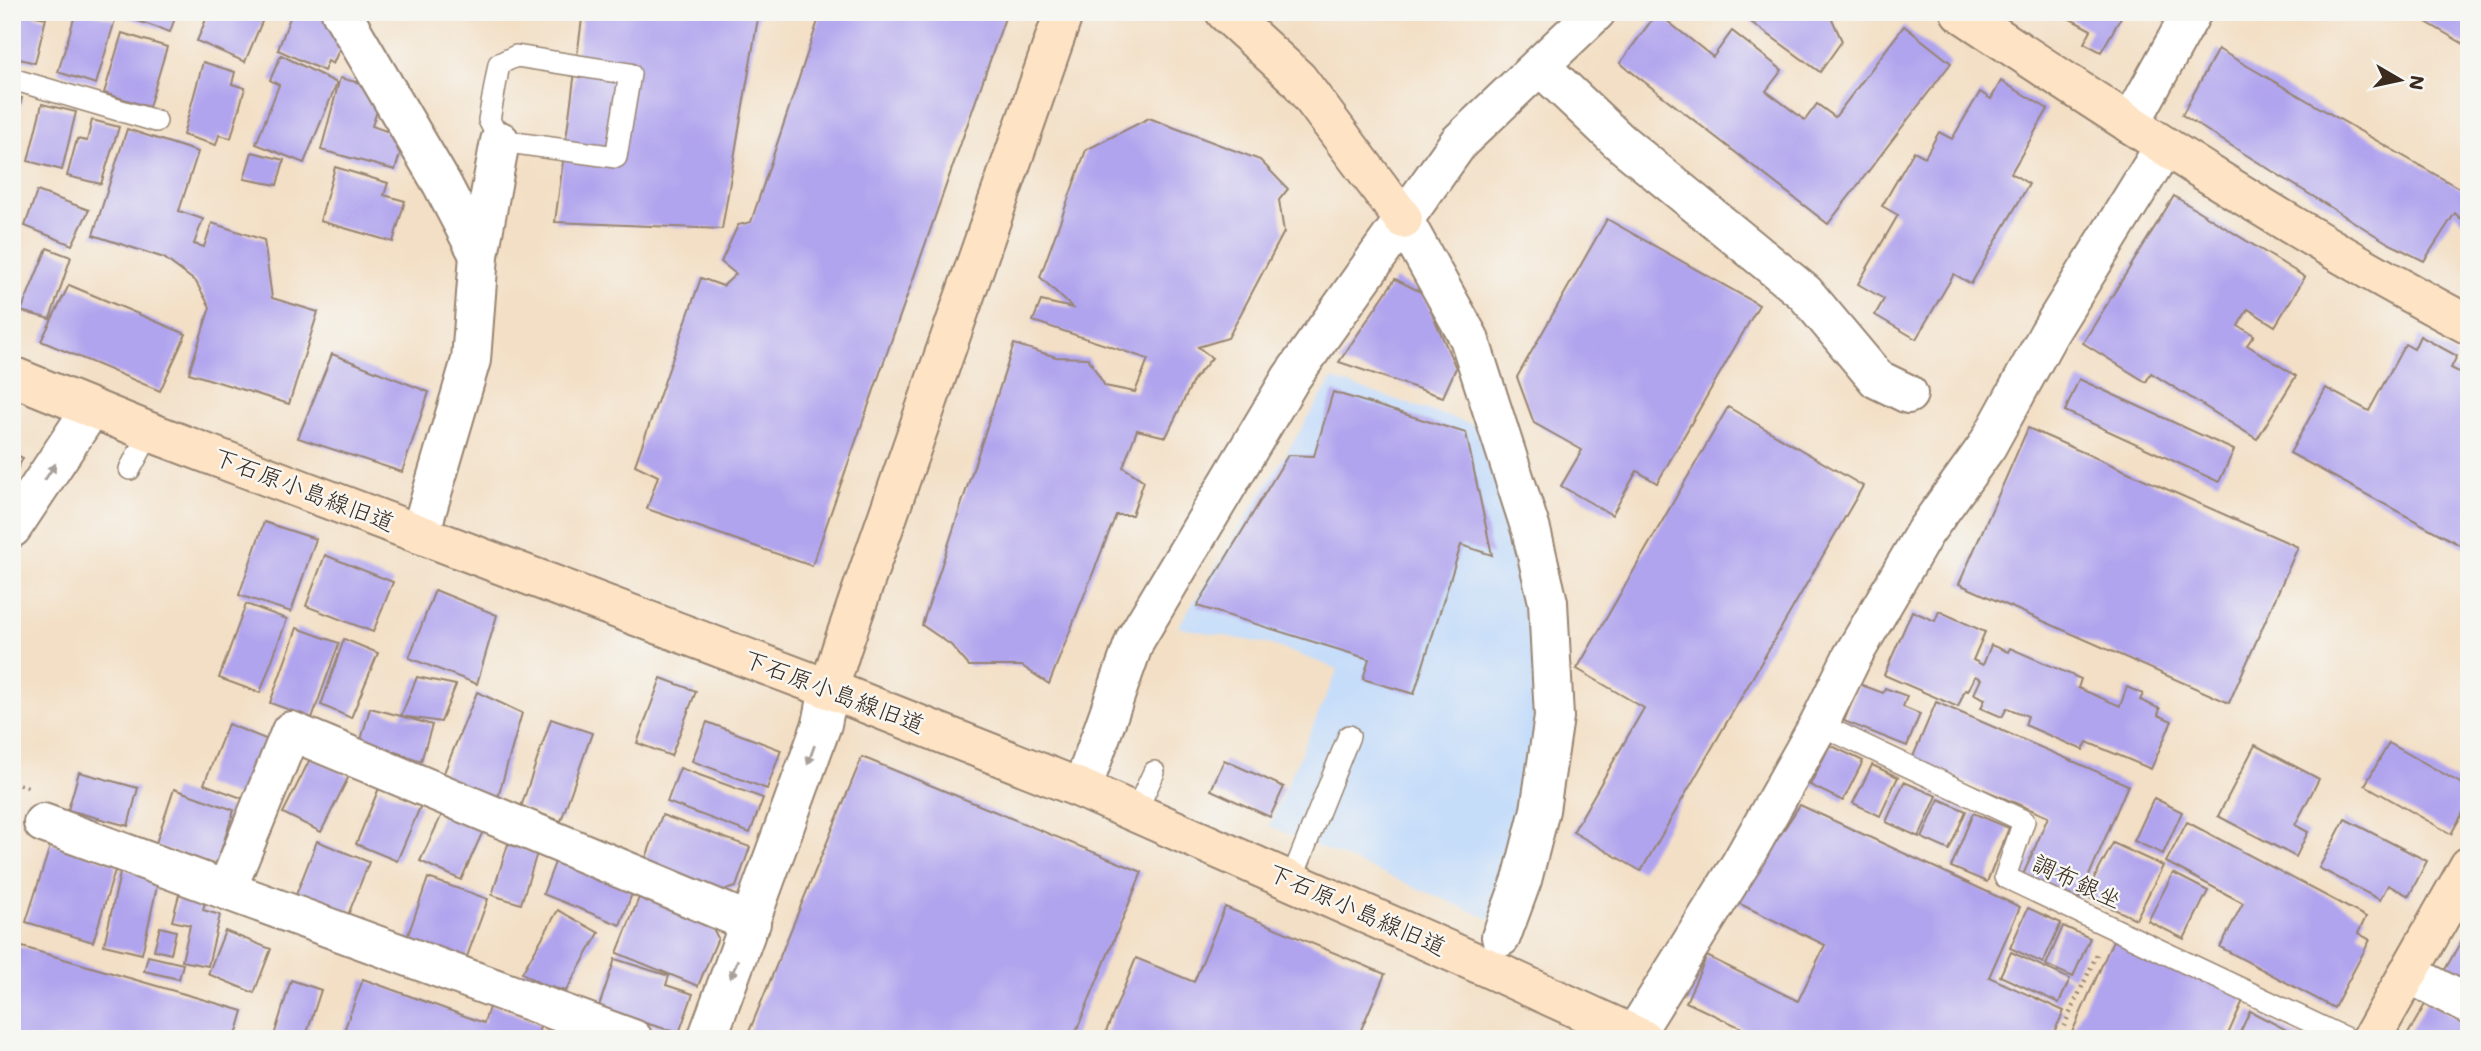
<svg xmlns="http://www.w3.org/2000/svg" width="2481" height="1051" font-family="Mali,'Klee One',sans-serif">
	<rect width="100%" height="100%" fill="#f6f6f2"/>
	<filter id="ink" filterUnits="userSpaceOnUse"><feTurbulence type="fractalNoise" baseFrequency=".0143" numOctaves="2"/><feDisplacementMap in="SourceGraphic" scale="14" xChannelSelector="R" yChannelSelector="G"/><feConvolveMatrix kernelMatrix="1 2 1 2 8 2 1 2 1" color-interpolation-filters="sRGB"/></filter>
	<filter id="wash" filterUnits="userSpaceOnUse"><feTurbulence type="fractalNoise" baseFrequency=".00686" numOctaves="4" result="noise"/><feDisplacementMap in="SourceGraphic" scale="28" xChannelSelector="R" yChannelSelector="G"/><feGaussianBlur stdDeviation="1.57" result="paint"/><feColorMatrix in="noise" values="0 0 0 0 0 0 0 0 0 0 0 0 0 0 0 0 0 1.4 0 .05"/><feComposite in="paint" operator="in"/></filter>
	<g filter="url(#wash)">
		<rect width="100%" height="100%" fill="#f3dfc5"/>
		<!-- built -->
		<path fill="#c6ddf9" d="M 1332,379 L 1483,428 L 1514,531 L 1529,604 L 1534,660 L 1535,724 L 1513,868 L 1495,921 L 1269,826 L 1338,669 L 1272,645 L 1178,627 Z"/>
		<g id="blocks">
			<!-- building -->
			<g fill="#b1a4ee">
				<path d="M 12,12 L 36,12 L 35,16 L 46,18 L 35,63 L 12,57 Z"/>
				<path d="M 76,12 L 89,12 L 115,20 L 96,84 L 58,72 Z"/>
				<path d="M 112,12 L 177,12 L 170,32 Z"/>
				<path d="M 209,12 L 266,12 L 245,62 L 197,41 Z"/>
				<path d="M 292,12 L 324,13 L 341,45 L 333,64 L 328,61 L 324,71 L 278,50 Z"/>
				<path d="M 558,12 L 759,12 L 722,229 L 555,222 L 582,19 Z"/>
				<path d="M 821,12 L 1007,12 L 812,566 L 647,509 L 658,476 L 635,465 L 701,278 L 723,286 L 736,274 L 721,262 L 738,225 L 751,222 Z"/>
				<path d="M 1758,12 L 1837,12 L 1832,19 L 1842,41 L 1820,72 L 1751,22 Z"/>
				<path d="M 2057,12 L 2124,12 L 2101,52 L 2084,43 L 2091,30 Z"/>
				<path d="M 2409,12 L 2469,12 L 2469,47 Z"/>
				<path d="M 1657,13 L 1713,57 L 1732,31 L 1782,70 L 1766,91 L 1805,120 L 1817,104 L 1835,117 L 1904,26 L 1951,63 L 1828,224 L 1620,63 Z"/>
				<path d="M 122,33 L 167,47 L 149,107 L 104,93 Z"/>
				<path d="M 2218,49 L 2469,194 L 2469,216 L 2464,222 L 2455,213 L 2424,261 L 2388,243 L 2182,115 Z"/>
				<path d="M 281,55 L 337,83 L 304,163 L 256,144 L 279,85 L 270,80 Z"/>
				<path d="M 203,62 L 235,72 L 232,84 L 245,88 L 231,138 L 219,135 L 216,145 L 183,135 Z"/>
				<path d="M 340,78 L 364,84 L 377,111 L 372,126 L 389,132 L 400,154 L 395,170 L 321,150 Z"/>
				<path d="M 2001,81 L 2048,109 L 2011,173 L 2029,184 L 1971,284 L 1954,274 L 1916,339 L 1875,315 L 1884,299 L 1858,284 L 1898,215 L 1882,206 L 1914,151 L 1925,157 L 1939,132 L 1952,139 L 1980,92 L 1991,99 Z"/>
				<path d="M 12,95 L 22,98 L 13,133 L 12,133 Z"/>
				<path d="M 42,104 L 76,112 L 62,170 L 28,161 Z"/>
				<path d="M 1149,118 L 1260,160 L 1288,189 L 1279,200 L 1284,232 L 1228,338 L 1198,347 L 1212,358 L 1194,379 L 1166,437 L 1137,430 L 1123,467 L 1144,481 L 1132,515 L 1116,515 L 1049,684 L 1022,666 L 969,666 L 951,645 L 922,625 L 1014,344 L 1056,357 L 1088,358 L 1105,386 L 1135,392 L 1148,359 L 1033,321 L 1041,301 L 1073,308 L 1040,277 L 1086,150 Z"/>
				<path d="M 92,120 L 119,127 L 101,184 L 67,176 L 77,139 L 87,141 Z"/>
				<path d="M 127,129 L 198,152 L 179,211 L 203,219 L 194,244 L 204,247 L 212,223 L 264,240 L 272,298 L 318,312 L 289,404 L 189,373 L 210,307 L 196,282 L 164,258 L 93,235 Z"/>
				<path d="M 252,152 L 284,160 L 277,185 L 244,179 Z"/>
				<path d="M 335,167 L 388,183 L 384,195 L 405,201 L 393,242 L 320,221 Z"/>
				<path d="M 37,191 L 89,210 L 72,245 L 25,226 Z"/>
				<path d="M 2174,196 L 2305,277 L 2275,326 L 2248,309 L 2238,326 L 2254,335 L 2247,345 L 2296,376 L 2257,439 L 2151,373 L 2146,382 L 2083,343 Z"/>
				<path d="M 1607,219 L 1759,305 L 1657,483 L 1637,471 L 1612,515 L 1561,486 L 1582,450 L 1534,423 L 1517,377 Z"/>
				<path d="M 47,248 L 71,257 L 50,319 L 21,311 Z"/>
				<path d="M 1395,279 L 1423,293 L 1456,368 L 1443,397 L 1339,362 Z"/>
				<path d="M 69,285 L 186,334 L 160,391 L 41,341 Z"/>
				<path d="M 2420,336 L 2457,356 L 2451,368 L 2469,377 L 2469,550 L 2290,453 L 2326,388 L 2369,411 L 2405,344 L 2414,349 Z"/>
				<path d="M 332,354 L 429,392 L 402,472 L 298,438 Z"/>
				<path d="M 2079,379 L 2234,450 L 2219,482 L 2065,411 Z"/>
				<path d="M 1333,392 L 1466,433 L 1492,555 L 1461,545 L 1414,694 L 1363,679 L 1369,659 L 1197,606 L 1288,455 L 1314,456 Z"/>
				<path d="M 1728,407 L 1863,486 L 1641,871 L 1573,832 L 1644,708 L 1577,669 Z"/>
				<path d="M 2028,428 L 2298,547 L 2229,703 L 1959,584 Z"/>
				<path d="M 12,453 L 23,458 L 12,479 Z"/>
				<path d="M 264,522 L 316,539 L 291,612 L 239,595 Z"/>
				<path d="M 325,555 L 393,582 L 373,632 L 306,606 Z"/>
				<path d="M 435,590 L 497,615 L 477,684 L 409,658 Z"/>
				<path d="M 246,604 L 287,619 L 260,693 L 219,678 Z"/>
				<path d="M 1912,611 L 1935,621 L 1939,611 L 1985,632 L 1973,660 L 1983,665 L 1991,645 L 2008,652 L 2010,648 L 2081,679 L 2078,688 L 2120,706 L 2127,687 L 2143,694 L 2140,700 L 2160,709 L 2158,715 L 2172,721 L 2151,769 L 2087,742 L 2083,750 L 2025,725 L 2028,716 L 2007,708 L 2002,717 L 1981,708 L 1985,699 L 1974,694 L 1981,679 L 1975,676 L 1968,691 L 1965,690 L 1958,707 L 1884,675 Z"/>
				<path d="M 297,628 L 339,643 L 312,718 L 270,703 Z"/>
				<path d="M 344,639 L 378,653 L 351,718 L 321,705 Z"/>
				<path d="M 417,677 L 456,685 L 441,722 L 401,716 L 432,725 L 421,761 L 361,740 L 370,708 L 401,716 Z"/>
				<path d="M 661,678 L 696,691 L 671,756 L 637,743 Z"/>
				<path d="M 1859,684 L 1883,693 L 1885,688 L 1907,696 L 1903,707 L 1920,714 L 1907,746 L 1844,721 Z"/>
				<path d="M 477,692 L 522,713 L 497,801 L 443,775 Z"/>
				<path d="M 1936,702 L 2128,785 L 2079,899 L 2023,875 L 2048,817 L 1912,759 Z"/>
				<path d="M 551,719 L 592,733 L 561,821 L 521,807 Z"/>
				<path d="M 707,722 L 781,750 L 767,789 L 692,761 Z"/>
				<path d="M 228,724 L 268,740 L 244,799 L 204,784 Z"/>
				<path d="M 2389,743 L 2469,788 L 2469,802 L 2451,834 L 2365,785 Z"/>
				<path d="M 1830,745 L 1863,761 L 1843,801 L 1810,785 Z"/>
				<path d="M 2255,745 L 2319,779 L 2295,825 L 2308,832 L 2296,857 L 2218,816 Z"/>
				<path d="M 311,757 L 349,776 L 321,832 L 283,813 Z"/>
				<path d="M 862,757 L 1142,872 L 1073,1039 L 746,1039 Z"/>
				<path d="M 1224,760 L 1284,787 L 1270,817 L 1211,790 Z"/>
				<path d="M 1872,765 L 1898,777 L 1880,816 L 1853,803 Z"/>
				<path d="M 680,768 L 763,798 L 750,833 L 667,802 Z"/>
				<path d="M 79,772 L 138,788 L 128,826 L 68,810 Z"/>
				<path d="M 1904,782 L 1937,796 L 1919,837 L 1886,822 Z"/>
				<path d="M 379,788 L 421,805 L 397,861 L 356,844 Z"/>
				<path d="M 174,789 L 234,810 L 216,866 L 155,846 Z"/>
				<path d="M 2154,798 L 2182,812 L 2163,854 L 2134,841 Z"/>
				<path d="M 1939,799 L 1966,811 L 1949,850 L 1922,838 Z"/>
				<path d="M 1800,805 L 2020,907 L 1989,977 L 2064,1011 L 2051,1039 L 1765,1039 L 1686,1002 L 1707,956 L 1798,1001 L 1825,945 L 1736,902 Z"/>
				<path d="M 444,810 L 484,829 L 461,880 L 420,861 Z"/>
				<path d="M 1973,813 L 2009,828 L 1987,882 L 1951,867 Z"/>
				<path d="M 662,815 L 750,847 L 736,887 L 721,891 L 644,863 Z"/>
				<path d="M 2345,819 L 2427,861 L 2409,896 L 2388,885 L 2380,900 L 2319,868 Z"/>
				<path d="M 2187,822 L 2366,917 L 2358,933 L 2370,940 L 2334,1008 L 2220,947 L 2243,903 L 2166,862 Z"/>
				<path d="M 317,841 L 369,862 L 348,915 L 296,895 Z"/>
				<path d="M 51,843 L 117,864 L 93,942 L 26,922 Z"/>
				<path d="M 2113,843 L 2163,866 L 2136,919 L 2085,896 Z"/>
				<path d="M 508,844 L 537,853 L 521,904 L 492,895 Z"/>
				<path d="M 557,857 L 633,891 L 620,925 L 543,894 Z"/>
				<path d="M 121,869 L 159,877 L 142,954 L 104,945 Z"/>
				<path d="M 2173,873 L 2208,891 L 2184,939 L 2148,921 Z"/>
				<path d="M 428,878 L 488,899 L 465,962 L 406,941 Z"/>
				<path d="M 642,890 L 707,917 L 718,938 L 698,986 L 617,953 Z"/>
				<path d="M 180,891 L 206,897 L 203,910 L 220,915 L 208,966 L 182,961 L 190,925 L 172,921 Z"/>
				<path d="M 1225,907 L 1385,974 L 1357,1039 L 1103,1039 L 1136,958 L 1194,982 Z"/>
				<path d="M 2028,908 L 2061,923 L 2043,963 L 2010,948 Z"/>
				<path d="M 558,910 L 599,933 L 566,991 L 543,985 L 522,973 Z"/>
				<path d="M 2063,926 L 2090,938 L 2073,977 L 2046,965 Z"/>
				<path d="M 160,927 L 176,931 L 171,954 L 154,950 Z"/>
				<path d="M 225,931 L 271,949 L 254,993 L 208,974 Z"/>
				<path d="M 2464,936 L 2469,938 L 2469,986 L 2443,973 Z"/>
				<path d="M 2114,938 L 2245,996 L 2226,1039 L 2069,1039 Z"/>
				<path d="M 12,944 L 243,1011 L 235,1039 L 12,1039 Z"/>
				<path d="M 2011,952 L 2070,979 L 2059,1003 L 2000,976 Z"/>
				<path d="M 148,956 L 183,964 L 179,979 L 144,971 Z"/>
				<path d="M 615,959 L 669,976 L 666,985 L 693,994 L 679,1033 L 598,1009 Z"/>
				<path d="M 363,979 L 484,1023 L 490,1004 L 541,1024 L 536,1039 L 341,1039 Z"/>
				<path d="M 291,980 L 321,990 L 305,1039 L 273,1039 Z"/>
				<path d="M 2427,1001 L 2469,1025 L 2469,1039 L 2405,1039 Z"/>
				<path d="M 2250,1011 L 2304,1039 L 2237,1039 Z"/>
			</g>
		</g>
	</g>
	<g filter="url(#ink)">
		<use href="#blocks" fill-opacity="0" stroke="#978472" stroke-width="2"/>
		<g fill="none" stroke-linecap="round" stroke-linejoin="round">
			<defs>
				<g id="lane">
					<path d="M 516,56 L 630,74 L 616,157 L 500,141 L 489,120 L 499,64 Z"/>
					<path d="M 12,79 L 156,121"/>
					<path d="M 130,469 L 150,432"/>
					<path d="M 1819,724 L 2024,821 L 2005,877 L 2347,1039"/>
					<path d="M 1135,813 L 1154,772"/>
					<path d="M 1291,881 L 1349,736"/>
				</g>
				<g id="street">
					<path d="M 341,12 L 442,184 L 479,255"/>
					<path d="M 1540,66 L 1619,141 L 1805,293 L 1877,379 L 1908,394"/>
					<path d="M 2130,124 L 2192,12"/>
					<path d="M 1403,219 L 1469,338 L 1531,530 L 1548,602 L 1554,717 L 1540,810 L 1522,880 L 1501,937"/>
					<path d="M 12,528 L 91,409"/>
					<path d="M 420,534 L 471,360 L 479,255 L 500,141"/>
					<path d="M 1082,789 L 1135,640 L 1291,378 L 1459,142 L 1596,12"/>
					<path d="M 43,823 L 633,1039"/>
					<path d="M 227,889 L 291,731 L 751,923"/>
					<path d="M 2408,973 L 2469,1005"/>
					<path d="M 1634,1035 L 1741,863 L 1819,724 L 1852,657 L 1925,532 L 1987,446 L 2049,333 L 2164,147"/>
					<path d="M 707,1039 L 822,724 L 829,689"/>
				</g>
				<g id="secondary">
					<path d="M 1225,12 L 1298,79 L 1403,219"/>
					<path d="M 1960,12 C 2126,122 2292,232 2469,325"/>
					<path d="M 12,376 L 150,432 L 829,689 L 1082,789 L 1486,967 L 1643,1039"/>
					<path d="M 829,689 L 842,647 L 1064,12"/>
					<path d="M 2371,1039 L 2469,866"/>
				</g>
			</defs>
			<!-- lane casing -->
			<use href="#lane" stroke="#978472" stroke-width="24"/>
			<!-- street casing -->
			<use href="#street" stroke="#978472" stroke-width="42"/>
			<!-- secondary casing -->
			<use href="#secondary" stroke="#978472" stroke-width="42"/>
			<!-- path -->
			<g stroke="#978472" stroke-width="4.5" stroke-dasharray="2 5" stroke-linecap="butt">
				<path d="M 12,783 L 28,787"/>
				<path d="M 2058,1039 L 2098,952"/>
			</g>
			<!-- lane -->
			<use href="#lane" stroke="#fff" stroke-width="21"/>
			<!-- street -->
			<use href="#street" stroke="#fff" stroke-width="38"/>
			<!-- secondary -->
			<use href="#secondary" stroke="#fee4c5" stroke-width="38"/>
		</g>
		<!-- one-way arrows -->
		<defs><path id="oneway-solid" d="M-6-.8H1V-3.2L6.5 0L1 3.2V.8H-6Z" transform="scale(1.75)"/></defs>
		<g fill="#a79f9a">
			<use href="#oneway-solid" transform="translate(50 472) rotate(-57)"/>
			<use href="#oneway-solid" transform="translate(811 755) rotate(110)"/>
			<use href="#oneway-solid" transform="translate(734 969) rotate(111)"/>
		</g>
	</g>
	<g text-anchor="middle" stroke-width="5" stroke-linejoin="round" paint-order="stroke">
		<!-- street labels -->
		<g font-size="24" fill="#3b2a1e" stroke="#f6f6f2">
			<text transform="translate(304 490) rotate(21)" y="8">下石原小島線旧道</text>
			<text transform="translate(834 692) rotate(21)" y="8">下石原小島線旧道</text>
			<text transform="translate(2077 882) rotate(25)" y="8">調布銀坐</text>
			<text transform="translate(1357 910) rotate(24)" y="8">下石原小島線旧道</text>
		</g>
	</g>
	<!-- margin -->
	<rect width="2481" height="1051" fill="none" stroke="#f6f6f2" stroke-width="42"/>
	<!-- north arrow -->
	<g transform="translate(2400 80) rotate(99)" stroke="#f6f6f2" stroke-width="5" paint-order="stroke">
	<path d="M0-5L12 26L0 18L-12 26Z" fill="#3b2a1e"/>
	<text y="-10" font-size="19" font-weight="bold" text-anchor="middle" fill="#3b2a1e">N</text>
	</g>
</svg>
